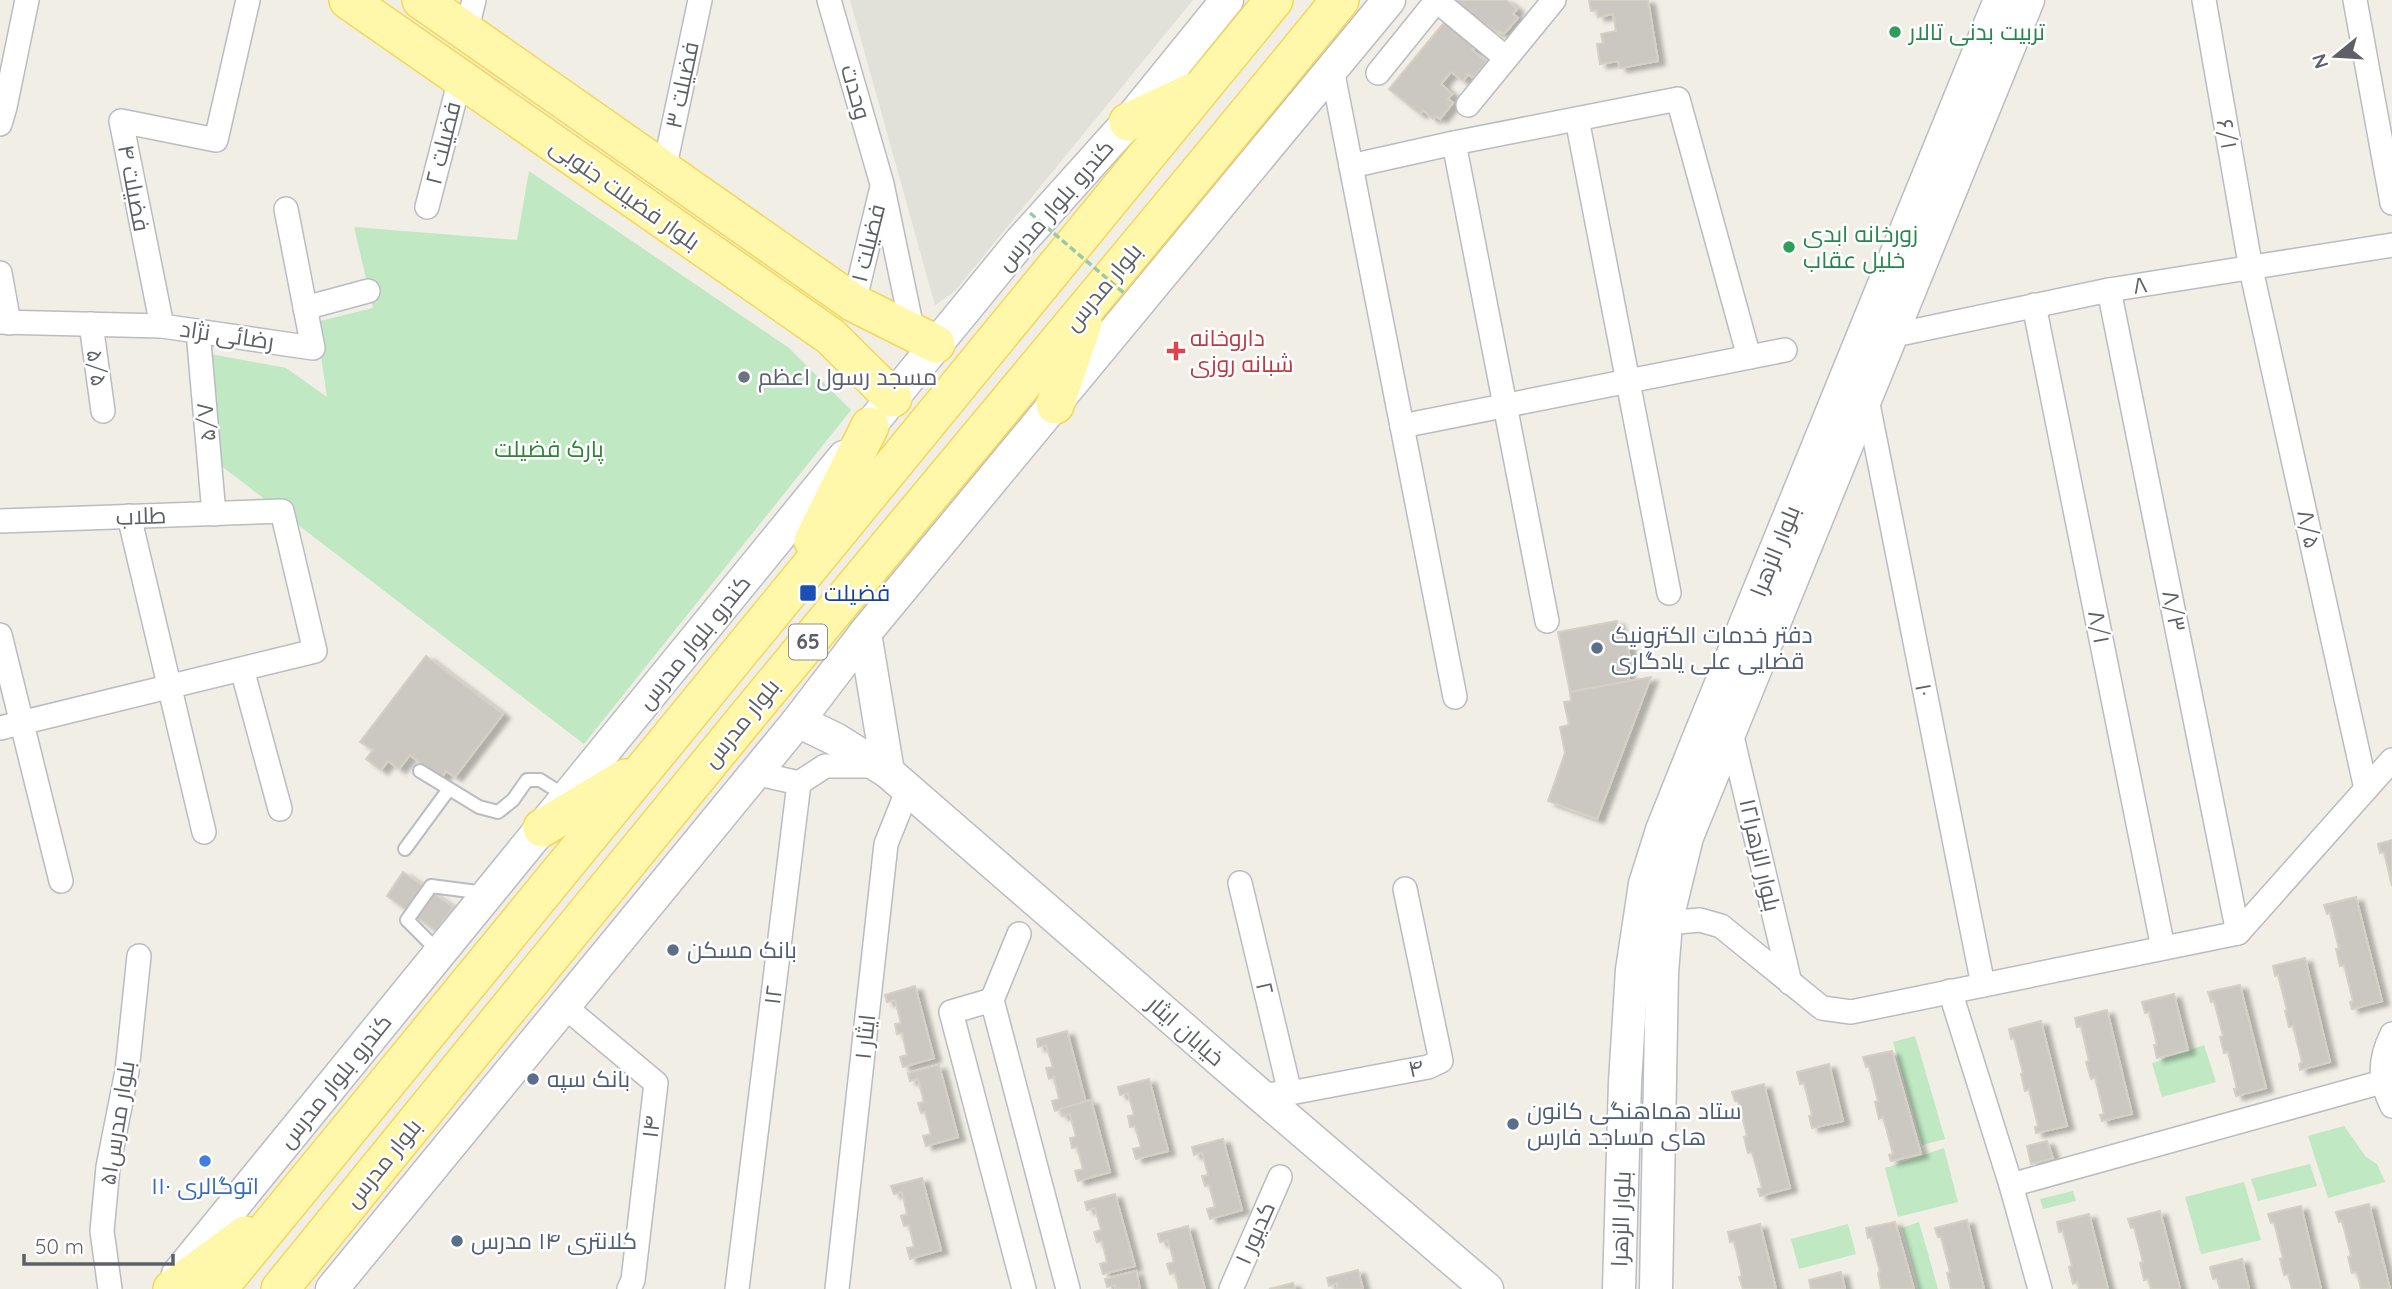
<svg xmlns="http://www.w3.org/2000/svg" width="2392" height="1289" font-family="Quicksand,Cairo,sans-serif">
	<defs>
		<filter id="shadow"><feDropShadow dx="7" dy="4" stdDeviation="2" flood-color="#0004"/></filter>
	</defs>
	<rect width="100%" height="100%" fill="#f0eee5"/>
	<!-- industrial -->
	<path fill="#e1e0d9" d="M 850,0 L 1193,0 L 954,292 L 935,305 Z"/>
	<!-- green -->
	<g fill="#c0e8c3">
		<path d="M 529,171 L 789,348 L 851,410 L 584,744 L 220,465 L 205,353 L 286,368 L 327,397 L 316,322 L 373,308 L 354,227 L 517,240 Z"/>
		<path d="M 1915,1036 L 1945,1139 L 1922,1145 L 1893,1042 Z"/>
		<path d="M 2204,1045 L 2216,1082 L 2162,1097 L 2152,1063 Z"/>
		<path d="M 2344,1126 L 2366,1157 L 2377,1164 L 2385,1182 L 2328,1198 L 2308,1136 Z"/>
		<path d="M 1944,1148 L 1958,1202 L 1898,1217 L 1885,1168 Z"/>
		<path d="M 2310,1164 L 2317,1186 L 2258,1201 L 2251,1179 Z"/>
		<path d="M 2244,1182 L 2261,1240 L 2201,1254 L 2185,1197 Z"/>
		<path d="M 2073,1191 L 2076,1201 L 2043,1209 L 2040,1199 Z"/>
		<path d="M 1919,1222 L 1938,1289 L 1919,1289 L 1902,1228 Z"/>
		<path d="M 1848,1224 L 1856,1254 L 1799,1269 L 1791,1239 Z"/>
	</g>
	<!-- building -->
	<g fill="#cbc8c2" stroke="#d5d0c3" stroke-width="2" filter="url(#shadow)">
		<path d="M 1457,0 L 1506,0 L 1517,9 L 1513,14 L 1518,18 L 1504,34 L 1500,31 L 1498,33 L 1488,25 L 1484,29 L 1454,3 Z"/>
		<path d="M 1589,0 L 1648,0 L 1658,61 L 1620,68 L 1618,61 L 1600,64 L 1597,44 L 1603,43 L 1601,34 L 1616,31 L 1613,14 L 1598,17 L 1597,10 L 1591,11 Z"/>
		<path d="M 1447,19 L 1477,45 L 1472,50 L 1487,62 L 1473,78 L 1469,74 L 1463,81 L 1451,72 L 1441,84 L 1452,94 L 1448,99 L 1453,103 L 1440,119 L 1435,116 L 1433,119 L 1423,110 L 1420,114 L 1389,89 Z"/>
		<path d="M 1617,621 L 1621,642 L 1627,641 L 1630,659 L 1625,660 L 1629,681 L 1570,692 L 1558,632 Z"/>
		<path d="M 426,656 L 503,714 L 455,777 L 446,771 L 441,779 L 410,755 L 399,769 L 388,761 L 381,770 L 366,759 L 373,750 L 360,742 Z"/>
		<path d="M 1651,677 L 1597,819 L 1548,801 L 1565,753 L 1560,727 L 1569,725 L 1564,702 L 1571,701 L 1570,692 Z"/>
		<path d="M 2392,840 L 2392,886 L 2384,852 L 2380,853 L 2378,844 Z"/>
		<path d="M 403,872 L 453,907 L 436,931 L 387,896 Z"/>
		<path d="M 2356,897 L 2382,1001 L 2352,1009 L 2350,1002 L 2353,1001 L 2344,965 L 2340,966 L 2336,949 L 2339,949 L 2330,913 L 2327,914 L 2324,905 Z"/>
		<path d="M 2305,958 L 2330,1062 L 2300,1070 L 2299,1064 L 2302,1062 L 2293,1026 L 2289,1027 L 2285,1011 L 2287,1010 L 2278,975 L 2275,976 L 2273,966 Z"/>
		<path d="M 2240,985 L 2266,1088 L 2236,1096 L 2234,1089 L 2237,1089 L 2228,1052 L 2224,1053 L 2220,1037 L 2223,1036 L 2214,1001 L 2211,1002 L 2208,992 Z"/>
		<path d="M 915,986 L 934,1058 L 903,1067 L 900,1057 L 907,1055 L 902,1033 L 897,1034 L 895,1024 L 901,1023 L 895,1000 L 887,1002 L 885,995 Z"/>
		<path d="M 2174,994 L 2188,1050 L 2157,1058 L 2154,1045 L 2157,1045 L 2149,1012 L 2145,1013 L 2142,1002 Z"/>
		<path d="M 2107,1010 L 2132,1114 L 2102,1121 L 2100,1115 L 2104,1114 L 2095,1077 L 2091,1079 L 2086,1062 L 2089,1061 L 2081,1026 L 2077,1027 L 2075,1018 Z"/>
		<path d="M 2041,1021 L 2067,1126 L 2036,1133 L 2035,1127 L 2038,1126 L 2029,1089 L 2025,1091 L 2021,1074 L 2023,1073 L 2014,1038 L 2011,1039 L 2009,1029 Z"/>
		<path d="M 1067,1031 L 1086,1103 L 1055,1111 L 1052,1101 L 1059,1099 L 1054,1077 L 1049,1079 L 1046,1068 L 1053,1067 L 1046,1045 L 1038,1047 L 1037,1039 Z"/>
		<path d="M 1892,1051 L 1921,1154 L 1891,1161 L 1889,1155 L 1893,1154 L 1883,1117 L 1879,1119 L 1875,1102 L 1878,1101 L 1869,1066 L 1866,1067 L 1863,1057 Z"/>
		<path d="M 1829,1064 L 1843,1121 L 1812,1128 L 1809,1116 L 1812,1115 L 1804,1083 L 1800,1084 L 1797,1072 Z"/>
		<path d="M 939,1065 L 958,1137 L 926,1146 L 923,1136 L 931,1134 L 925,1112 L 921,1113 L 918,1103 L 924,1102 L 918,1079 L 910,1081 L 908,1073 Z"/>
		<path d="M 1149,1079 L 1168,1151 L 1136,1159 L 1133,1149 L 1141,1147 L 1135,1126 L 1130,1127 L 1128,1116 L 1134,1115 L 1128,1093 L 1120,1095 L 1118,1087 Z"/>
		<path d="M 1764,1084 L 1790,1188 L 1760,1196 L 1758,1189 L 1762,1188 L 1752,1152 L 1748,1153 L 1744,1137 L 1747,1136 L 1738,1101 L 1735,1101 L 1732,1092 Z"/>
		<path d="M 1091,1100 L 1110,1172 L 1078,1181 L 1075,1171 L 1083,1169 L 1077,1147 L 1072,1148 L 1070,1138 L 1076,1137 L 1070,1114 L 1062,1116 L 1060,1109 Z"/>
		<path d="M 1223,1139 L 1242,1210 L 1210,1219 L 1207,1209 L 1215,1207 L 1209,1185 L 1205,1186 L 1202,1176 L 1208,1175 L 1202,1152 L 1194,1155 L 1192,1147 Z"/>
		<path d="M 2047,1141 L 2053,1158 L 2031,1164 L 2027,1146 Z"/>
		<path d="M 922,1178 L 941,1250 L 910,1259 L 907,1248 L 914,1247 L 909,1225 L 904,1226 L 901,1216 L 907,1214 L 902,1192 L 894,1194 L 891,1186 Z"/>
		<path d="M 1115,1194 L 1135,1266 L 1103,1274 L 1100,1264 L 1107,1262 L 1102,1241 L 1097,1242 L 1094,1232 L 1101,1230 L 1095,1208 L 1087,1210 L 1085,1202 Z"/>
		<path d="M 2369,1204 L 2390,1289 L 2361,1289 L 2357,1272 L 2352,1273 L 2348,1257 L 2351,1256 L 2342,1221 L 2339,1222 L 2336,1212 Z"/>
		<path d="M 2301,1206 L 2321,1289 L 2292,1289 L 2288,1274 L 2284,1275 L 2280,1259 L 2283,1258 L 2274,1222 L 2271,1223 L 2268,1214 Z"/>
		<path d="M 2160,1211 L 2180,1289 L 2151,1289 L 2148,1279 L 2144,1280 L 2140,1263 L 2143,1262 L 2134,1227 L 2131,1228 L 2128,1219 Z"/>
		<path d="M 2089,1214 L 2108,1289 L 2079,1289 L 2078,1282 L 2073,1284 L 2069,1267 L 2072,1266 L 2063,1231 L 2059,1232 L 2057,1222 Z"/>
		<path d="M 1967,1220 L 1984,1289 L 1951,1289 L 1947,1273 L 1950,1272 L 1941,1237 L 1938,1237 L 1935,1228 Z"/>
		<path d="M 1895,1222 L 1914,1289 L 1881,1289 L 1878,1273 L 1880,1272 L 1871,1237 L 1868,1238 L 1866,1228 Z"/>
		<path d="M 1760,1224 L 1776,1289 L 1743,1289 L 1739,1277 L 1742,1276 L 1734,1241 L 1730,1242 L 1728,1232 Z"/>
		<path d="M 1188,1226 L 1205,1289 L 1179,1289 L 1175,1273 L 1170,1274 L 1167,1264 L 1174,1262 L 1168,1240 L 1160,1242 L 1158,1234 Z"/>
		<path d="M 2242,1259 L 2249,1289 L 2220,1289 L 2217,1278 L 2213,1279 L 2210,1267 Z"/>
		<path d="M 1358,1270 L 1363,1289 L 1338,1289 L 1337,1283 L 1329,1286 L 1327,1278 Z"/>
		<path d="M 1136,1271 L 1140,1289 L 1116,1289 L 1115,1285 L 1107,1287 L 1105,1279 Z"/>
		<path d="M 1841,1272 L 1845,1289 L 1811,1289 L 1809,1280 Z"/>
		<path d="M 1293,1283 L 1295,1289 L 1269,1289 Z"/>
	</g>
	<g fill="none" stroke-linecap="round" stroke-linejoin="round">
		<defs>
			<g id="service">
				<path d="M 420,771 L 479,807 L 498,812 L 513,800 L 527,780 L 540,780 L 567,797"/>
				<path d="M 405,849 L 449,789"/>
				<path d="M 436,956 L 430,943 L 407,920 L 431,886 L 485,893"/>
			</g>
			<g id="minor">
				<path d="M 829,0 L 882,184 L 913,333"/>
				<path d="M 2204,0 L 2251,269 L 2366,789"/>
				<path d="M 2355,0 L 2392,203"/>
				<path d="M 1437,1 L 1506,58"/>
				<path d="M 466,32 L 474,0"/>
				<path d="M 1332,69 L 1455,697"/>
				<path d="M 1378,73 L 1437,0"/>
				<path d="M 1468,105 L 1554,0"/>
				<path d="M 1577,119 L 1669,593"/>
				<path d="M 0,124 L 5,107 L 27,0"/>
				<path d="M 1454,143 L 1547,621"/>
				<path d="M 1351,166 L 1454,143 L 1678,99 L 1749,357"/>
				<path d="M 664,170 L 700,0"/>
				<path d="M 427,207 L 460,79"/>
				<path d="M 0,273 L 9,323"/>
				<path d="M 2109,290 L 2238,933"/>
				<path d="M 854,303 L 881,191"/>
				<path d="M 2034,305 L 2163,948"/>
				<path d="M 305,308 L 368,291"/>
				<path d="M 0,322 L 162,326 L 313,348 L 286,209"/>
				<path d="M 91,324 L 103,411"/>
				<path d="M 162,326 L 121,121 L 216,140 L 248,0"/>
				<path d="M 198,331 L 214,514"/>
				<path d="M 1890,336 L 2109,290 L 2392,245"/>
				<path d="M 1866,394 L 1983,985"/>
				<path d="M 1402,426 L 1785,350"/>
				<path d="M 129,516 L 204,832"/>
				<path d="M 0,521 L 282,511 L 315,651 L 0,728"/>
				<path d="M 0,635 L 61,881"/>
				<path d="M 242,669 L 280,809"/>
				<path d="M 1730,728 L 1790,983"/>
				<path d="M 755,773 L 799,783"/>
				<path d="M 1240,883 L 1290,1093"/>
				<path d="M 1666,923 L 1700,920 L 1721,926 L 1822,1008 L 1851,1012 L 2238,933 L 2392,760"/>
				<path d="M 1950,991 L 2011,1185 L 2040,1289"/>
				<path d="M 992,1000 L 1019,934"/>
				<path d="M 564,1006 L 656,1083 L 633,1280 L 629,1289"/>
				<path d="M 2392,1034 C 2379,1060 2379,1080 2392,1106"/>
				<path d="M 1260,1095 L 1290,1093 L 1428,1067 L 1441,1061 L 1405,889"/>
				<path d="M 2011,1185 L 2382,1082"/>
				<path d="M 110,1289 L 102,1231 L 108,1167 L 127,1071 L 139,956"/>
				<path d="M 737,1289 L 799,783 L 825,766 L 878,766"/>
				<path d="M 837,1289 L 886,844 L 908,789"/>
				<path d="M 1024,1289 L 951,1012 L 992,1000 L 1068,1289"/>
				<path d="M 1231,1289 L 1280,1177"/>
			</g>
			<g id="secondary">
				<path d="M 877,417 L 1021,241 L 1128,122 L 1227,0"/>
				<path d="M 865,633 L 888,772"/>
				<path d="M 798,721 L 837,740 L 888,772 L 1260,1095 L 1487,1289"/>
				<path d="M 178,1274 L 844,457"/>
				<path d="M 332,1289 L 798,721 L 865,633 L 1389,0"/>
				<path d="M 1619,1289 L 1625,1082 L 1632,970 L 1645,884 L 1662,830 L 1696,745 L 2000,0"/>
				<path d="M 1656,1289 L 1662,973 L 1666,923 L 1687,837 L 2028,0"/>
			</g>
			<g id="primary">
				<path d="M 348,0 L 830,336 L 893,398"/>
				<path d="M 421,0 L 854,303 L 936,344"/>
				<path d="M 1128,122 L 1192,92"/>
				<path d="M 1055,405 L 1083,323"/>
				<path d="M 813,541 L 870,426"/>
				<path d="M 542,828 L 625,778"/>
				<path d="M 172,1289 L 245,1235"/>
				<path d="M 218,1289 L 1274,0"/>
				<path d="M 280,1289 C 432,1103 583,915 736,730 C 936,486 1141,245 1340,0"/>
			</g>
		</defs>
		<!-- service casing -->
		<use href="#service" stroke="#babcc1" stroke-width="16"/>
		<!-- minor casing -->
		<use href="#minor" stroke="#babcc1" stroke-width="26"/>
		<!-- secondary casing -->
		<use href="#secondary" stroke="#babdc3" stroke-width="35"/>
		<!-- primary casing -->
		<use href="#primary" stroke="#f7d657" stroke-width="40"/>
		<!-- service -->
		<use href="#service" stroke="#fff" stroke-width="12"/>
		<!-- minor -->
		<use href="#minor" stroke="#fff" stroke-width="23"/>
		<!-- secondary -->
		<use href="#secondary" stroke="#fff" stroke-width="32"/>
		<!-- primary -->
		<use href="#primary" stroke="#fff8aa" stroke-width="37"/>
		<!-- path-bridge -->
		<path stroke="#99c9ab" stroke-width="3.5" stroke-dasharray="7 3.5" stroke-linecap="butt" d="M 1030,213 L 1124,293"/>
	</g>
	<!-- markers -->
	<g fill="#2e9e5b" stroke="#fff" stroke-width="2.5">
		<circle cx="1895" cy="32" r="7"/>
		<circle cx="1789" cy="247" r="7"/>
	</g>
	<path fill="#e0444e" stroke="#fff" stroke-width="2.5" d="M1172.5 340.5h7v7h7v7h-7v7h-7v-7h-7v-7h7z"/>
	<circle fill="#6b7280" stroke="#fff" stroke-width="2.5" cx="744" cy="377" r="7"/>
	<rect fill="#1a4fb4" stroke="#fff" stroke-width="2.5" x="799" y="584" width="18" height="18" rx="3.5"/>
	<g fill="#5c6f8a" stroke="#fff" stroke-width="2.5">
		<circle cx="1597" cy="648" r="7"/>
		<circle cx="673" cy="950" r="7"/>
		<circle cx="533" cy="1079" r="7"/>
		<circle cx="1513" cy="1124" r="7"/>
		<circle cx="457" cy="1241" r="7"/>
	</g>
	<circle fill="#3f7fe0" stroke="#fff" stroke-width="2.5" cx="205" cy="1161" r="7"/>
	<g text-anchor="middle" stroke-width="5" stroke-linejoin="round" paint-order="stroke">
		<!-- shield labels -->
		<rect fill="#fff" stroke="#8e9094" stroke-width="2" x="789" y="624.5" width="38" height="35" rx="5"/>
		<g font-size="21" font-weight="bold" fill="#5d6066">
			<text x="808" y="649">65</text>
		</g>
		<!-- leisure labels -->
		<g font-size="23" fill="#27864d" stroke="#fff" text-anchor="start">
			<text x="1909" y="40">تربیت بدنی تالار</text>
			<text x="1803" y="242">زورخانه ابدی<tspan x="1803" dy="26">خلیل عقاب</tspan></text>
		</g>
		<!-- street labels -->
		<g font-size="23" fill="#5d6066" stroke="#fff">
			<text transform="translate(682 85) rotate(-78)" y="8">فضیلت ۳</text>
			<text transform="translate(856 92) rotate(74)" y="8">وحدت</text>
			<text transform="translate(2227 134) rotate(80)" y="8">۶/۱</text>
			<text transform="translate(443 143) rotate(-76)" y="8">فضیلت ۲</text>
			<text transform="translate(134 188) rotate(79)" y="8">فضیلت ۴</text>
			<text transform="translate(625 194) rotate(35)" y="8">بلوار فضیلت جنوبی</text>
			<text transform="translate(1055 205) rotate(-49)" y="8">کندرو بلوار مدرس</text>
			<text transform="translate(868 243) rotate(-76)" y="8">فضیلت ۱</text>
			<text transform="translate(2140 285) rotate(-8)" y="8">۸</text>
			<text transform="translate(1103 287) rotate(-50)" y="8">بلوار مدرس</text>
			<text transform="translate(227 335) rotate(8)" y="8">رضائی نژاد</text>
			<text transform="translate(97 368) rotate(82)" y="8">۵/۵</text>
			<text transform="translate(206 422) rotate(-95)" y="8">۵/۷</text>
			<text transform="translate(141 516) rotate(-2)" y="8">طلاب</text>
			<text transform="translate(2309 529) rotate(78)" y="8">۸/۵</text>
			<text transform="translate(1775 551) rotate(-68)" y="8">بلوار الزهرا</text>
			<text transform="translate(2174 611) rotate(79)" y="8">۸/۳</text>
			<text transform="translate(2099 627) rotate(79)" y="8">۸/۱</text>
			<text transform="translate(694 642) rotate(-51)" y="8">کندرو بلوار مدرس</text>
			<text transform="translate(1924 690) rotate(79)" y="8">۱۰</text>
			<text transform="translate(741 723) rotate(-51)" y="8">بلوار مدرس</text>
			<text transform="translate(1760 855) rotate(77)" y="8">بلوار الزهرا۱۲</text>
			<text transform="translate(1265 988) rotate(77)" y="8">۲</text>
			<text transform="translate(773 995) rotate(-83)" y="8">۱۲</text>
			<text transform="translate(1186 1031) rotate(41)" y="8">خیابان ایثار</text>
			<text transform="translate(865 1037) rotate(-84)" y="8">ایثار ۱</text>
			<text transform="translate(1416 1068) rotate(-13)" y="8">۴</text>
			<text transform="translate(335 1081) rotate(-51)" y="8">کندرو بلوار مدرس</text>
			<text transform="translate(117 1123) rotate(-81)" y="8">بلوار مدرس۵۱</text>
			<text transform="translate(651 1127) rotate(-83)" y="8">۱۴</text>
			<text transform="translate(383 1163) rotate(-51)" y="8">بلوار مدرس</text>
			<text transform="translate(1621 1219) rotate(-88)" y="8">بلوار الزهرا</text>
			<text transform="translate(1255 1233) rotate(-66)" y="8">کدیور ۱</text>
		</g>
		<!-- health labels -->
		<g font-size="23" fill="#be3a42" stroke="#fff" text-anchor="start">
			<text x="1190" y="346">داروخانه<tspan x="1190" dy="26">شبانه روزی</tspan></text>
		</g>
		<!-- worship labels -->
		<g font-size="23" fill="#5b616d" stroke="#fff" text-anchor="start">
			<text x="758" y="385">مسجد رسول اعظم</text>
		</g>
		<!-- park labels -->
		<g font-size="23" fill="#30823a" stroke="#fff">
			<text x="549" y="457">پارک فضیلت</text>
		</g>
		<!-- transit labels -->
		<g font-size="23" fill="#164399" stroke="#fff" text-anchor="start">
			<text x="824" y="601">فضیلت</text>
		</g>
		<!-- service labels -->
		<g font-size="23" fill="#4e5e75" stroke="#fff" text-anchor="start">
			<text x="1611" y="643">دفتر خدمات الکترونیک<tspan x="1611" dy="26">قضایی علی یادگاری</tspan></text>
			<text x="687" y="958">بانک مسکن</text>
			<text x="547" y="1087">بانک سپه</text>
			<text x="1527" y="1119">ستاد هماهنگی کانون<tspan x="1527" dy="26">های مساجد فارس</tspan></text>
			<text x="471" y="1249">کلانتری ۱۴ مدرس</text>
		</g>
		<!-- shop labels -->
		<g font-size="23" fill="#366cbe" stroke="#fff">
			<text x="205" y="1194">اتوگالری ۱۱۰</text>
		</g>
	</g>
	<!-- north arrow -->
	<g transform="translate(2336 56) rotate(252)" stroke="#ffffff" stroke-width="5" paint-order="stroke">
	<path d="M0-5L12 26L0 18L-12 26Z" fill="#5d6066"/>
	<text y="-10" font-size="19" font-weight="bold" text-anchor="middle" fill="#5d6066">N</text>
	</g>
	<!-- scale -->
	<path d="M24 1254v10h149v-10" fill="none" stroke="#5d6066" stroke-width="3.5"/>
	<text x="35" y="1254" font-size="21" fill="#5d6066" stroke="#ffffff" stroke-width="5" paint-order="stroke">50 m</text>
</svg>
